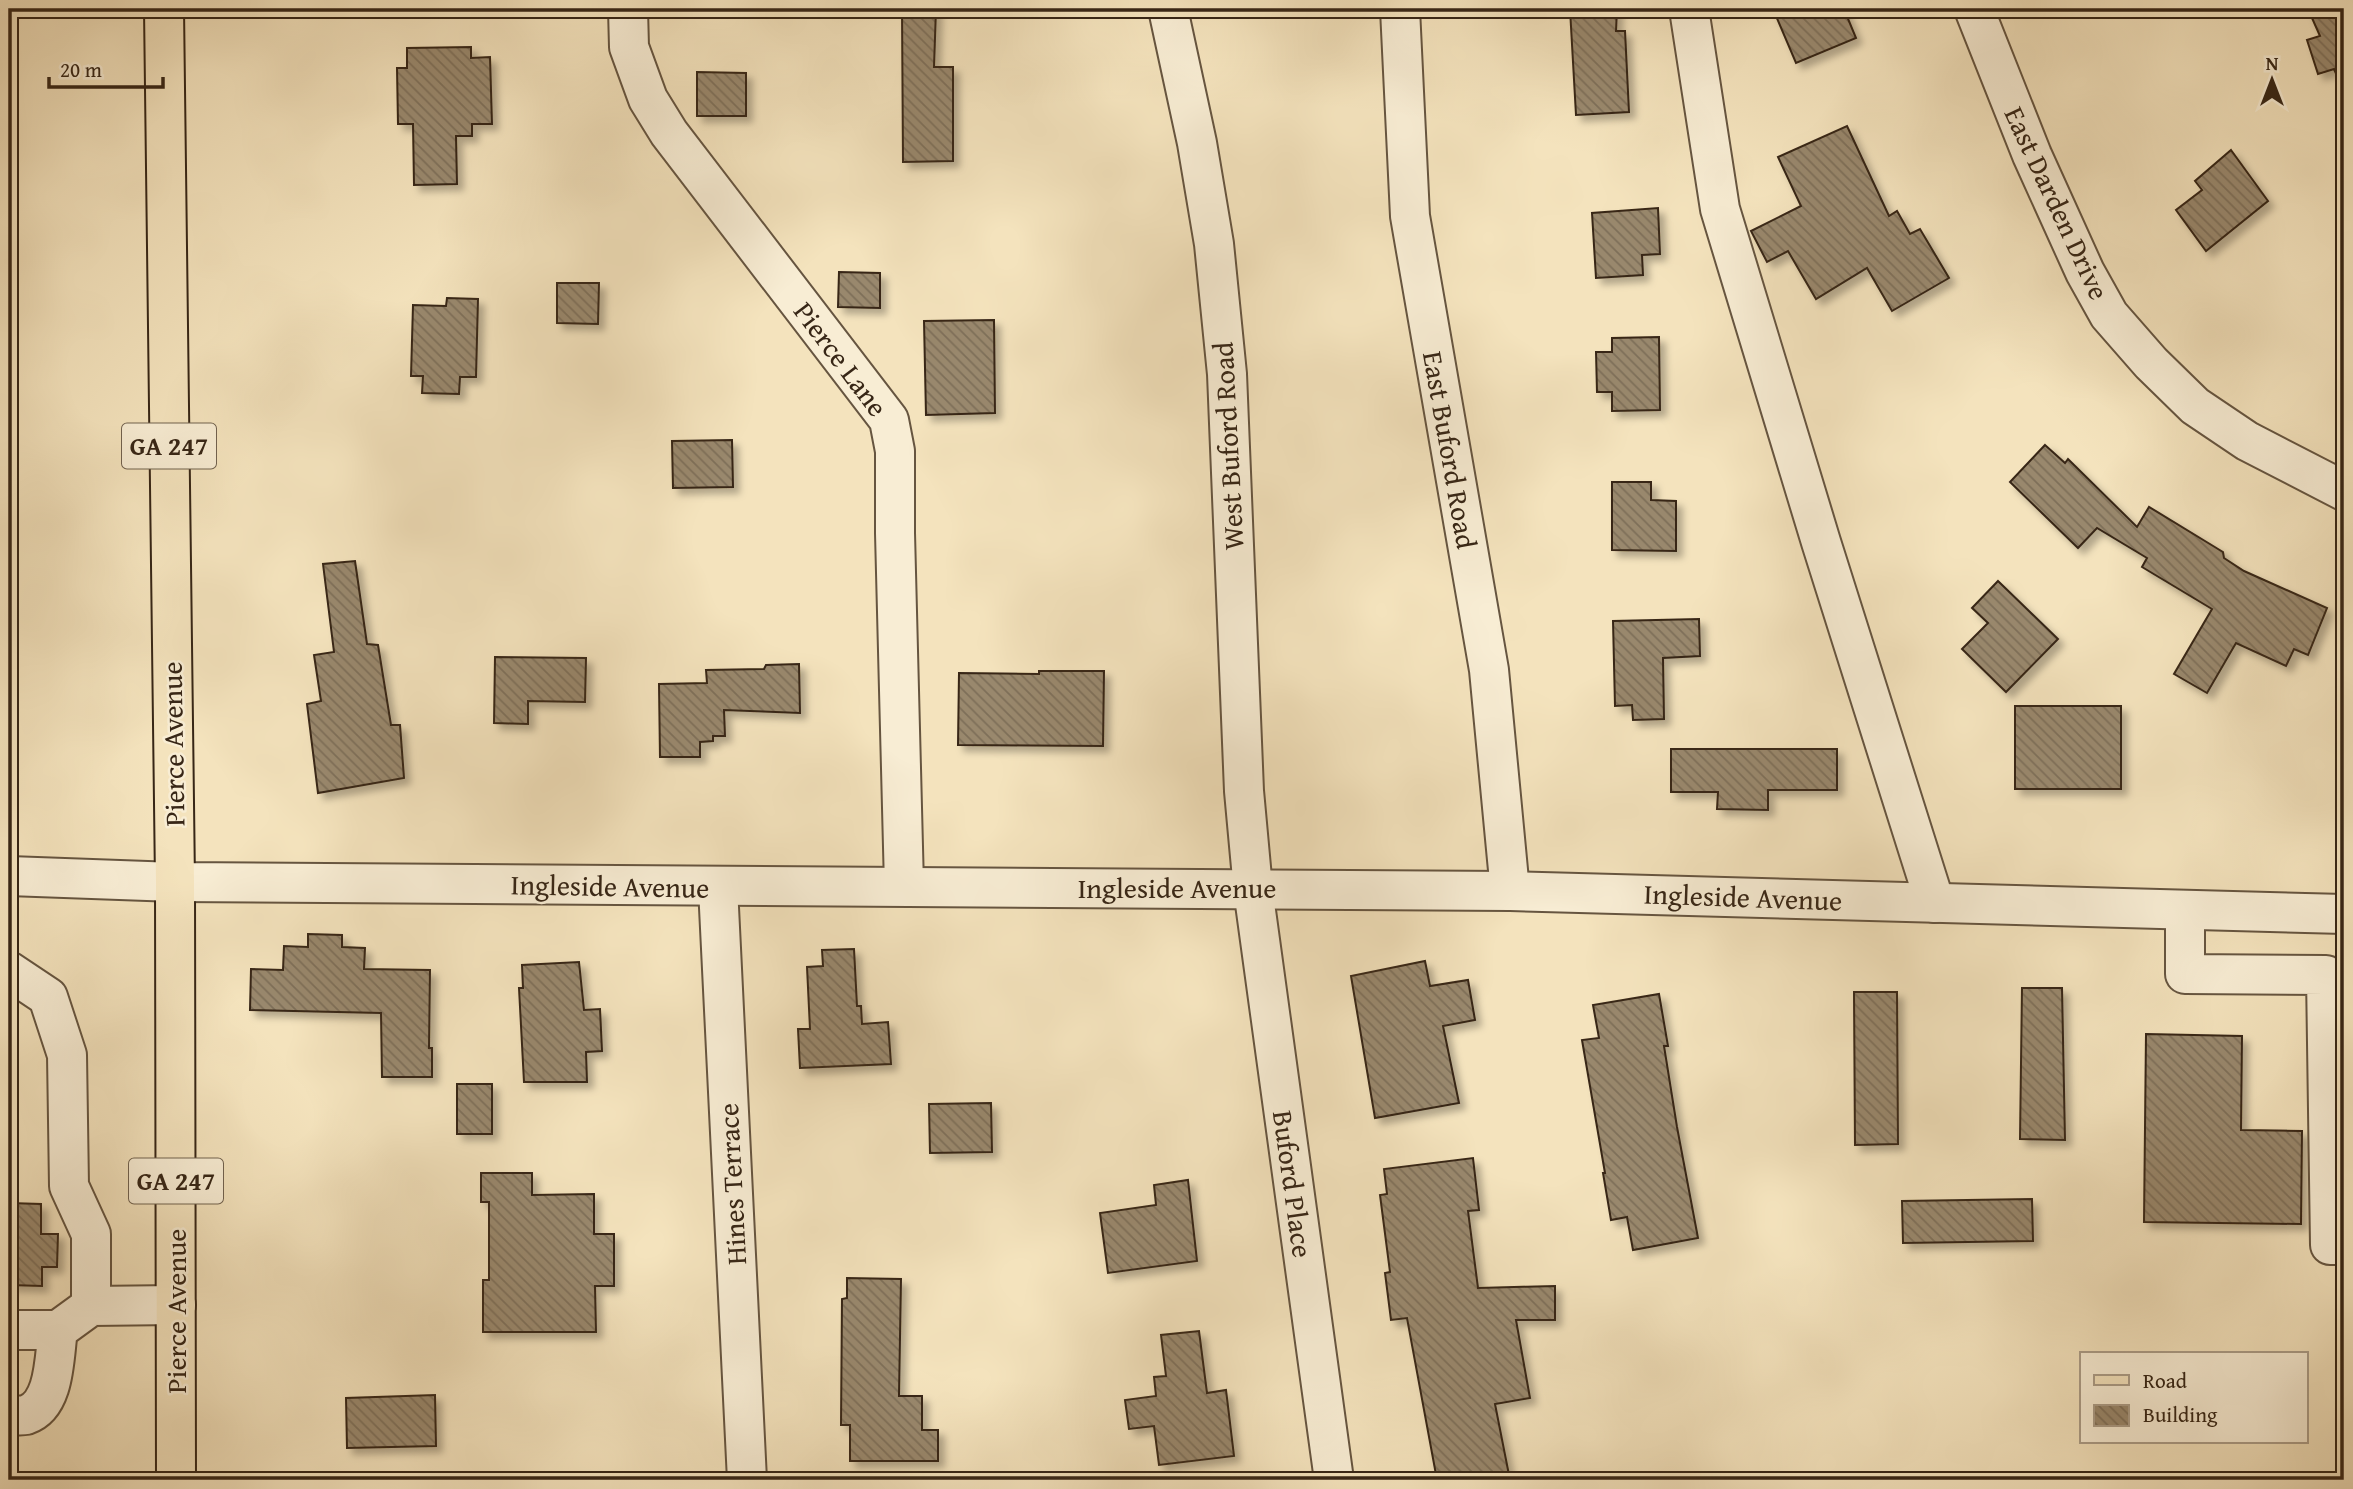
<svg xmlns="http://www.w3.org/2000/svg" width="2353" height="1489" font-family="'Gentium Book Plus',serif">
	<defs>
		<pattern id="building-back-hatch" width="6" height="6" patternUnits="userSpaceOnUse" patternTransform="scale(1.75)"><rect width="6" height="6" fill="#99886d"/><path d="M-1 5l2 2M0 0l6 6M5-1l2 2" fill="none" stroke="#7e6f59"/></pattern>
		<filter id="shadow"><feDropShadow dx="6" dy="6" stdDeviation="3.5" flood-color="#0004"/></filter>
	</defs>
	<rect width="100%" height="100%" fill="#f4e3bd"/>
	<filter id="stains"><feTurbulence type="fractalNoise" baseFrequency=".00286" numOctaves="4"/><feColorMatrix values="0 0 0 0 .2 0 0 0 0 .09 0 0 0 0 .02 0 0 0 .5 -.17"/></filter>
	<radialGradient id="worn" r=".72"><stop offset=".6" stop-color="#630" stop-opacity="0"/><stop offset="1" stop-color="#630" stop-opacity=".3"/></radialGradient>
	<!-- building -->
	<g fill="url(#building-back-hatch)" stroke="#372616" stroke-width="2" filter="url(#shadow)">
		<path d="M 902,9 L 936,9 L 934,67 L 953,67 L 953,161 L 903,162 Z"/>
		<path d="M 1570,9 L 1617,9 L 1616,31 L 1625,31 L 1629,112 L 1576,115 Z"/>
		<path d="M 1773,9 L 1844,9 L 1856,38 L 1796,63 Z"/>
		<path d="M 2308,9 L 2344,9 L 2344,92 L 2334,69 L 2318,74 L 2307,40 L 2320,36 Z"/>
		<path d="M 471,47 L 471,58 L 490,57 L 492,124 L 472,124 L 472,136 L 456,136 L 457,184 L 414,185 L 413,124 L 398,124 L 397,68 L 407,68 L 407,48 Z"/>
		<path d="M 697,72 L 746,73 L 746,116 L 697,116 Z"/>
		<path d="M 1847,126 L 1889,216 L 1897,211 L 1910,234 L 1920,229 L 1949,278 L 1892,311 L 1867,268 L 1816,299 L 1788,251 L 1767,262 L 1751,231 L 1801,206 L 1778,157 Z"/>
		<path d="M 2231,150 L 2268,201 L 2206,251 L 2176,210 L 2202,190 L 2195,181 Z"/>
		<path d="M 1658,208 L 1660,254 L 1642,255 L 1643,275 L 1596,278 L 1592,213 Z"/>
		<path d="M 839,272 L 880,273 L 880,308 L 838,307 Z"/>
		<path d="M 557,283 L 599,283 L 598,324 L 557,323 Z"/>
		<path d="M 447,298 L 478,299 L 476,377 L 460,377 L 459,394 L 422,393 L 423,376 L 411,376 L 413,305 L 446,306 Z"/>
		<path d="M 994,320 L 995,413 L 926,415 L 924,321 Z"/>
		<path d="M 1659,337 L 1660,410 L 1612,411 L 1612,392 L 1597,392 L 1596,352 L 1612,352 L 1612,338 Z"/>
		<path d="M 732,440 L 733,487 L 673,488 L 672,441 Z"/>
		<path d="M 2045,445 L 2065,463 L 2068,459 L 2137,527 L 2149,507 L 2223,552 L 2224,558 L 2244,571 L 2327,608 L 2308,655 L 2294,649 L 2286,666 L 2236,643 L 2207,693 L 2174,674 L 2212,609 L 2142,567 L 2147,558 L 2097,528 L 2078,548 L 2010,482 Z"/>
		<path d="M 1612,482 L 1651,482 L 1651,500 L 1676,501 L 1676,551 L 1612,550 Z"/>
		<path d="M 355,561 L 367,644 L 378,645 L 391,725 L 400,725 L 404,778 L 318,793 L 307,704 L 321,701 L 314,655 L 334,652 L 323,564 Z"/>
		<path d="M 1998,581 L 2058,639 L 2006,692 L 1962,649 L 1988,623 L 1972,608 Z"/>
		<path d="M 1699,619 L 1700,656 L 1663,658 L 1664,719 L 1633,720 L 1632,705 L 1615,706 L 1613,621 Z"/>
		<path d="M 495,657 L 586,658 L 585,702 L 528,701 L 528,724 L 494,723 Z"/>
		<path d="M 799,664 L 800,713 L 724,710 L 725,736 L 713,736 L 713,741 L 700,742 L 700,757 L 660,757 L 659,684 L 707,683 L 706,670 L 764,669 L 766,665 Z"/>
		<path d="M 1039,671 L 1104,671 L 1103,746 L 958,745 L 959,673 L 1039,674 Z"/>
		<rect x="2015" y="706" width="106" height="83"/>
		<path d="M 1671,749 L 1837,749 L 1837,790 L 1768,790 L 1768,810 L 1717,809 L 1718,792 L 1671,792 Z"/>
		<path d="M 308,934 L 342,935 L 342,947 L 365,948 L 364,969 L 430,970 L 429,1048 L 432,1048 L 432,1077 L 382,1077 L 381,1013 L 250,1010 L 251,969 L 283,970 L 284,946 L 308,947 Z"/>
		<path d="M 854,949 L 857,1006 L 861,1006 L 862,1024 L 888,1022 L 891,1064 L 800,1068 L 798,1029 L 810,1029 L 807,967 L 823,966 L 822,950 Z"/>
		<path d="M 1425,961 L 1430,986 L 1468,980 L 1475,1020 L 1443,1026 L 1459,1103 L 1375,1118 L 1351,976 Z"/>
		<path d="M 579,962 L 584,1010 L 600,1009 L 602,1051 L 586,1052 L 587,1082 L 524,1082 L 519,988 L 523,988 L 522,965 Z"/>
		<path d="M 2022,988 L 2062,988 L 2065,1140 L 2020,1139 Z"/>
		<path d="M 1854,992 L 1897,992 L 1898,1144 L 1855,1145 Z"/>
		<path d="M 1659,994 L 1668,1046 L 1664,1046 L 1677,1127 L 1698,1238 L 1633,1250 L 1627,1217 L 1611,1220 L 1603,1173 L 1605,1173 L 1582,1040 L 1599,1038 L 1593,1005 Z"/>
		<path d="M 2146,1034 L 2242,1036 L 2241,1130 L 2302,1131 L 2301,1224 L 2144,1222 Z"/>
		<rect x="457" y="1084" width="35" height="50"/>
		<path d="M 991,1103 L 992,1152 L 930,1153 L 929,1104 Z"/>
		<path d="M 1473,1158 L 1479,1210 L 1468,1211 L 1478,1288 L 1555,1286 L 1555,1320 L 1516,1320 L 1530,1398 L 1495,1404 L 1510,1480 L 1437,1480 L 1407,1318 L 1391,1320 L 1385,1273 L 1390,1272 L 1380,1195 L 1387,1194 L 1384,1169 Z"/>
		<path d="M 481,1173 L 532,1173 L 532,1195 L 594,1194 L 594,1234 L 614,1234 L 614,1286 L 595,1286 L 596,1332 L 483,1332 L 483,1280 L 489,1280 L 489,1202 L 481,1202 Z"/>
		<path d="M 1188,1180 L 1197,1261 L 1108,1273 L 1100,1213 L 1156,1205 L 1154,1185 Z"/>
		<path d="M 2032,1199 L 2033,1241 L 1903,1243 L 1902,1201 Z"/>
		<path d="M 9,1203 L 41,1204 L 41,1234 L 58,1234 L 57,1267 L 42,1267 L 42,1286 L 9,1285 Z"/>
		<path d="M 847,1278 L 901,1279 L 899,1396 L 922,1396 L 922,1430 L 938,1430 L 938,1461 L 850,1461 L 850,1425 L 841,1425 L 842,1299 L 847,1298 Z"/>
		<path d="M 1199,1331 L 1207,1393 L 1226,1390 L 1234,1456 L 1159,1465 L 1154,1426 L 1129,1429 L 1125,1400 L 1156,1396 L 1154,1377 L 1166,1376 L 1161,1335 Z"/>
		<path d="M 435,1395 L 436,1446 L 347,1448 L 346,1398 Z"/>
	</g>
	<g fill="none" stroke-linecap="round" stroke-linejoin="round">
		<defs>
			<g id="minor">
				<path d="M 628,9 L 629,47 L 648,99 L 669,133 L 889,420 L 895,451 L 895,533 L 904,886"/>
				<path d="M 1168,9 L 1197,143 L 1214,244 L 1227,374 L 1244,791 L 1253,889 L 1334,1480"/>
				<path d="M 1400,9 L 1410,216 L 1489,670 L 1510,891"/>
				<path d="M 1689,9 L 1720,209 L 1821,542 L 1935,903"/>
				<path d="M 1974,9 L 2032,155 L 2085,272 L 2109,315 L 2151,363 L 2195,406 L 2247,441 L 2344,491"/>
				<path d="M 9,876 L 175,882 L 1510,891 L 2344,914"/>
				<path d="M 718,887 L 747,1480"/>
				<path d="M 2185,910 L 2185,974 L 2326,975 L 2330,1245 L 2344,1245"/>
				<path d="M 9,971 L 48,997 L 67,1055 L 69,1186 L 91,1234 L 91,1306"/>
				<path d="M 9,1330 L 58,1330"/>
				<path d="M 9,1415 C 14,1415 21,1416 26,1415 C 56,1405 54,1355 58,1330 L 91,1306 L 176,1305"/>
			</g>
			<path id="major" d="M 164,9 L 175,882 L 176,1480"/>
		</defs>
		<!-- minor casing -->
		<use href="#minor" stroke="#665540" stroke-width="42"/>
		<!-- major casing -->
		<use href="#major" stroke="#372616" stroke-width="42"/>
		<!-- minor -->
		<use href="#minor" stroke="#f8edd4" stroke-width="38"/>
		<!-- major -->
		<use href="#major" stroke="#f4e3bd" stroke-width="38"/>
	</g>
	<g text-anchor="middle" stroke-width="5" stroke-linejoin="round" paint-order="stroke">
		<!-- shield labels -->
		<g fill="#f8edd4" stroke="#71624f" stroke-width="2">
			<rect x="122" y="423.5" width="94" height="45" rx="5"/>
			<rect x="129" y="1158.5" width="94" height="45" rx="5"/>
		</g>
		<g font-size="26" font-weight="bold" fill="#372616">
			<text x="169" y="455">GA 247</text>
			<text x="176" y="1190">GA 247</text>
		</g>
		<!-- street labels -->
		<g font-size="28" fill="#372616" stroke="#f8edd4">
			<text transform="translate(2057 203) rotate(65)" y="10">East Darden Drive</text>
			<text transform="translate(841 359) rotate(53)" y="10">Pierce Lane</text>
			<text transform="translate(1228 446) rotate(-93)" y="10">West Buford Road</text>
			<text transform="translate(1450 450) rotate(80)" y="10">East Buford Road</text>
			<text transform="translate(173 744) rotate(-91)" y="10">Pierce Avenue</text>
			<text transform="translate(610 886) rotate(1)" y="10">Ingleside Avenue</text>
			<text x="1177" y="898">Ingleside Avenue</text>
			<text transform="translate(1743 897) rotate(2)" y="10">Ingleside Avenue</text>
			<text transform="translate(732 1184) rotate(-93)" y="10">Hines Terrace</text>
			<text transform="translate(1293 1184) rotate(82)" y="10">Buford Place</text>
			<text transform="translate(176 1311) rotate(-90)" y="10">Pierce Avenue</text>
		</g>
	</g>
	<!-- margin -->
	<rect width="2353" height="1489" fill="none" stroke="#f4e3bd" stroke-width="35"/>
	<rect x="10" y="10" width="2332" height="1468" fill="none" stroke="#372616" stroke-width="3.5"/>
	<rect x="18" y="18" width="2318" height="1454" fill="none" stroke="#372616" stroke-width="2"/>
	<!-- legend -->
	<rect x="2080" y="1352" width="228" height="91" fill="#f8edd4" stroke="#ab9d88" stroke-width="2"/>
	<rect x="2094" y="1375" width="35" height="10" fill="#f4e3bd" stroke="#ab9d88" stroke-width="2"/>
	<text x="2143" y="1388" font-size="21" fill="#372616">Road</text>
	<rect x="2094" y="1405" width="35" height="21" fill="url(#building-back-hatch)" stroke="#ab9d88" stroke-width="2"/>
	<text x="2143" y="1422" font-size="21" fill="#372616">Building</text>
	<!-- north arrow -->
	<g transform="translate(2272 80)" stroke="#f8edd4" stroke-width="5" paint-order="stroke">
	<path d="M0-5L12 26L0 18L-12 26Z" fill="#372616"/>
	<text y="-10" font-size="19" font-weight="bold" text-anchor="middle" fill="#372616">N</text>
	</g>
	<!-- scale -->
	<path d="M49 77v10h114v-10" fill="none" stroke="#372616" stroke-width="3.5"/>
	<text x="60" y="77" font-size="21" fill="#372616" stroke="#f8edd4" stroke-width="5" paint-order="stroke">20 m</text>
	<rect width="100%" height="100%" filter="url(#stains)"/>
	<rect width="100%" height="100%" fill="url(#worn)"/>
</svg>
